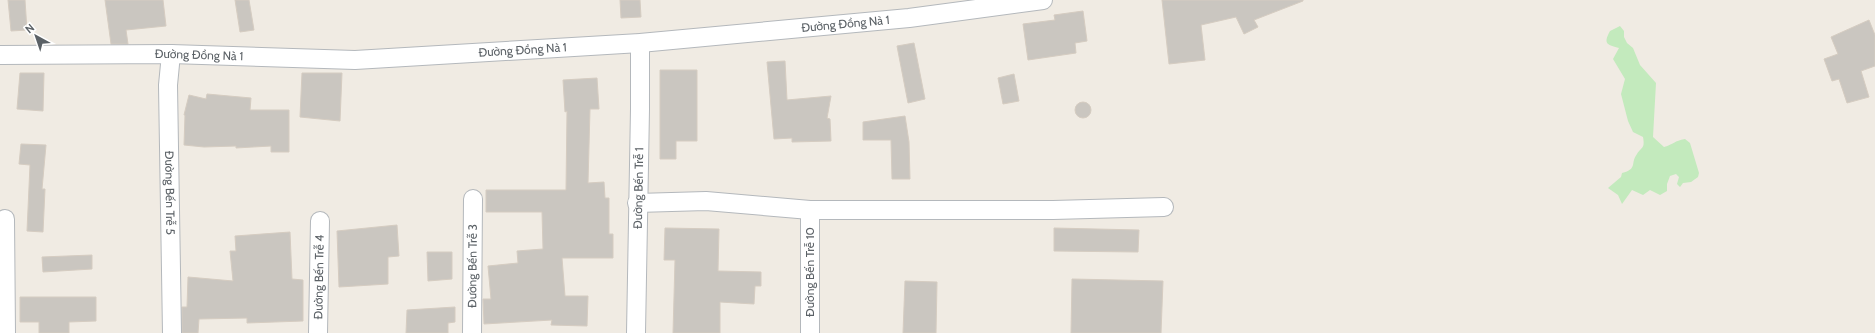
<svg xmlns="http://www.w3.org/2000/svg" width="1875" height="333" font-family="Cabin,sans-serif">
	<rect width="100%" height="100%" fill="#f0ebe3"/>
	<!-- green -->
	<path fill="#c3eabd" d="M 1620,26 L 1624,31 L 1624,37 L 1627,43 L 1633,48 L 1640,65 L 1656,83 L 1653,137 L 1664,147 C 1674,144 1674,141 1685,139 L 1690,143 L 1699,173 L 1698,177 L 1691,182 L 1683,183 L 1680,187 L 1677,184 L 1679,177 L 1676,174 L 1670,176 L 1667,184 L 1667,191 L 1660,195 L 1650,190 L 1643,195 L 1632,190 L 1622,204 L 1618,195 L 1608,188 L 1621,177 L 1622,173 C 1638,169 1630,163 1637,154 C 1642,146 1645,149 1643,137 L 1633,132 L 1628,121 L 1621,94 L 1625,79 L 1613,59 L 1619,48 C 1609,45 1602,45 1610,31 Z"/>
	<!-- building -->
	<g fill="#cac6c0" stroke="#d5ccc1">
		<path d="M 8,0 L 25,0 L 27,30 L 11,31 Z"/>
		<path d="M 105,0 L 163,0 L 166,26 L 126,30 L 128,44 L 111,44 Z"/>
		<path d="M 235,0 L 249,0 L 254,30 L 240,32 Z"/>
		<path d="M 620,0 L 640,0 L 641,17 L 621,18 Z"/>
		<path d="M 1162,0 L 1303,0 L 1303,1 L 1254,20 L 1258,27 L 1244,34 L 1236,17 L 1201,25 L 1205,60 L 1169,64 Z"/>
		<path d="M 1083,11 L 1087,41 L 1075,43 L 1076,53 L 1028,60 L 1023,24 L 1055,20 L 1054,15 Z"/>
		<path d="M 1869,20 L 1875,35 L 1875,66 L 1861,71 L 1869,97 L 1847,103 L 1839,79 L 1832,81 L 1824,59 L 1838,54 L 1831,37 Z"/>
		<path d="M 914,43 L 925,99 L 908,103 L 897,46 Z"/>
		<path d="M 785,61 L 787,100 L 831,96 L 827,118 L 830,119 L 831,141 L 792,142 L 792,138 L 774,139 L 767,62 Z"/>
		<path d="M 660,70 L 697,70 L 697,141 L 676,141 L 676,159 L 660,159 Z"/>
		<path d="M 20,73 L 44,73 L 43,111 L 17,109 Z"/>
		<path d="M 302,73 L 342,73 L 340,121 L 300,117 Z"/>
		<path d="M 1014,74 L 1019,101 L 1003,104 L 998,78 Z"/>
		<path d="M 597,78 L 599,109 L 590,109 L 588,183 L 604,182 L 605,198 L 609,198 L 609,234 L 613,234 L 613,258 L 562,258 L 565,296 L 588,296 L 587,326 L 551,325 L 552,320 L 484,324 L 483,299 L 491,299 L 488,266 L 518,263 L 517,251 L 543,249 L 542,212 L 486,212 L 486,190 L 566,190 L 567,111 L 565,112 L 563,80 Z"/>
		<path d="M 207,94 L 251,98 L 250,110 L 289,110 L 289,152 L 271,152 L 271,146 L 236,148 L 236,146 L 204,147 L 184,145 L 185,115 L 184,115 L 189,95 L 206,99 Z"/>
		<circle cx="1083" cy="110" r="8"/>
		<path d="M 905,116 L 909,142 L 910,179 L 892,179 L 891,140 L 863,140 L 863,122 Z"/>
		<path d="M 21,144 L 46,145 L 42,189 L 45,189 L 43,232 L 27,231 L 30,165 L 19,164 Z"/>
		<path d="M 397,225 L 399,256 L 388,257 L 388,284 L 339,287 L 337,231 Z"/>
		<path d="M 665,228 L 719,229 L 718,271 L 761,272 L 761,286 L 755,286 L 754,304 L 720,302 L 720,333 L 673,333 L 675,260 L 664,260 Z"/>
		<path d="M 1054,228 L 1139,230 L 1138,252 L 1054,251 Z"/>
		<path d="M 290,232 L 292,279 L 303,280 L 303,321 L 247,323 L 247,318 L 199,319 L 198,333 L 182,333 L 182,307 L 187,307 L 188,277 L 233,281 L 230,251 L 236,251 L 235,236 Z"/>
		<path d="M 427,252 L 452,252 L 452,279 L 428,281 Z"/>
		<path d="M 92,255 L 92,269 L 43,272 L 42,257 Z"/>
		<path d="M 1072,279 L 1163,281 L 1161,333 L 1071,333 Z"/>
		<path d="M 905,281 L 937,282 L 936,333 L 903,333 Z"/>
		<path d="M 20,297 L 96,297 L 96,321 L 69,322 L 69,333 L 39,333 L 39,322 L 20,322 Z"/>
		<path d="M 455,307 L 455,322 L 448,323 L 448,333 L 406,333 L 407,310 Z"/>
	</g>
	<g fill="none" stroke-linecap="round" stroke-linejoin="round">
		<defs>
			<g id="street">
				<path id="s1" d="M 171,54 L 168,85 L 172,333"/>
				<path id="s2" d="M 0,55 L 171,54 L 355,60 L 640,43 L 909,18 L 1043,0"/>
				<path d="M 637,203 L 706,201 L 810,210 L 1053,210 L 1164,207"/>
				<path d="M 810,210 L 810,333"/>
				<path d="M 5,219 L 6,333"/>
				<path id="s3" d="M 318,333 L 320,221"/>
				<path id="s4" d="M 472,333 L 473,199"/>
				<path id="s5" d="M 636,333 L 640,109 L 640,43"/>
			</g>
		</defs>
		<!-- street casing -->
		<use href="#street" stroke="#b4b8bc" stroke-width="20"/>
		<!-- street -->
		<use href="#street" stroke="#fff" stroke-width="18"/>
	</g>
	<g text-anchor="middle" stroke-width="3.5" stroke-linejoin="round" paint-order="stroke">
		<!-- street labels -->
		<g font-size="12" fill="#5b6166" stroke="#fff">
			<text dy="4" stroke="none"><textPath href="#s2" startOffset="847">Đường Đồng Nà 1</textPath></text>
			<text dy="4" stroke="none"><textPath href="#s2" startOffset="523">Đường Đồng Nà 1</textPath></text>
			<text dy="4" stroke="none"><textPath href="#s2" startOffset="199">Đường Đồng Nà 1</textPath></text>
			<text dy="4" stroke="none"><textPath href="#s5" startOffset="145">Đường Bến Trễ 1</textPath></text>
			<text dy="4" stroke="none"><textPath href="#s1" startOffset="139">Đường Bến Trễ 5</textPath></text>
			<text dy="4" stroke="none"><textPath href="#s4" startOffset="67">Đường Bến Trễ 3</textPath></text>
			<text transform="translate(810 272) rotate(-90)" y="4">Đường Bến Trễ 10</text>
			<text dy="4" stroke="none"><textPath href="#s3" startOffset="56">Đường Bến Trễ 4</textPath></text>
		</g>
	</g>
	<!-- north arrow -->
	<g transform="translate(36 36) rotate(320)" stroke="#ffffff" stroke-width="3" paint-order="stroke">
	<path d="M0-3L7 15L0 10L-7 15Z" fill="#5b6166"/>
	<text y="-6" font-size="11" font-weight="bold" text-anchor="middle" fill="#5b6166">N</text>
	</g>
</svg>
